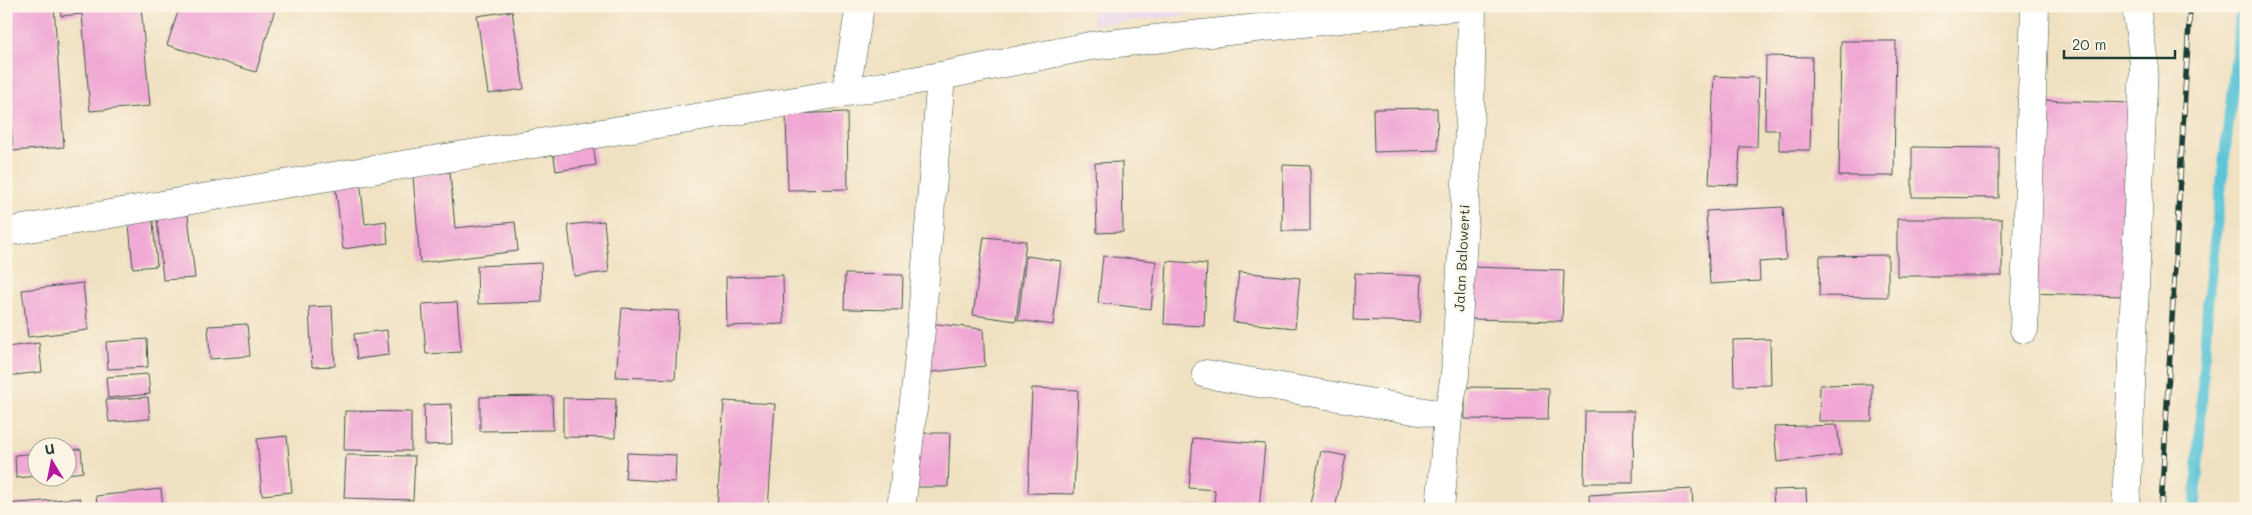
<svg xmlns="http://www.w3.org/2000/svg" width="2252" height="515" font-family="Mali,sans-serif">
	<rect width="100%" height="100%" fill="#fcf5e5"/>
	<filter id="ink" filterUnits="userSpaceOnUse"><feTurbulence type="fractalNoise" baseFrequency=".02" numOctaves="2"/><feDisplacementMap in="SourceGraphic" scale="10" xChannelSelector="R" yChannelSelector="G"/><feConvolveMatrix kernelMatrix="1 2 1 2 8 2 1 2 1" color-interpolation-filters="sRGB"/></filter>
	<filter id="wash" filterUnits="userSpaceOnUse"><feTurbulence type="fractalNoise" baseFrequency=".0096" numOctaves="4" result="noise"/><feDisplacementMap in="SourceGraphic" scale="20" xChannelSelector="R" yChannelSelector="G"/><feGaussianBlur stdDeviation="1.12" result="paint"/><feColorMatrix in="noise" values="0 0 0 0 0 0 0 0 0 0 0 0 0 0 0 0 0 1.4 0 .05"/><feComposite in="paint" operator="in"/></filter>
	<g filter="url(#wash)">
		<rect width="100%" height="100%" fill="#f0e1c2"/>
		<!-- built -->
		<path fill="#e6d2f0" d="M 1093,6 L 1267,6 L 1092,25 Z"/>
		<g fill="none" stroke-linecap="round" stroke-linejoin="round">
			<!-- stream -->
			<path stroke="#5cc5d7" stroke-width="11" d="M 2195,509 L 2208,299 L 2242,6"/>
		</g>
		<g id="blocks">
			<!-- building -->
			<g fill="#f0a7d5">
				<path d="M 6,6 L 54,6 L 64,147 L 13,151 L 6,48 Z"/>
				<path d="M 60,6 L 141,6 L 150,106 L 90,111 L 82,14 L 61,16 Z"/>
				<path d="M 180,6 L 276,6 L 256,72 L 167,45 Z"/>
				<path d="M 512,11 L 524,89 L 488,94 L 477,16 Z"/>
				<path d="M 1841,41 L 1896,41 L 1894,176 L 1839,176 Z"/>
				<path d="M 1766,56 L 1812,57 L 1810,150 L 1779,150 L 1779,130 L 1765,130 Z"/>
				<path d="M 1714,76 L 1759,78 L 1757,147 L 1740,147 L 1738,185 L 1709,184 Z"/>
				<path d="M 2037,100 L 2131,103 L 2123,296 L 2030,293 Z"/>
				<path d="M 1437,108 L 1438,150 L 1374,152 L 1373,109 Z"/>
				<path d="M 847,112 L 848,189 L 788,190 L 786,114 Z"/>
				<path d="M 593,144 L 596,165 L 556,171 L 553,150 Z"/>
				<path d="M 1912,147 L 1999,148 L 1999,198 L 1912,197 Z"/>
				<path d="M 1122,162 L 1123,232 L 1097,233 L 1095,163 Z"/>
				<path d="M 1283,165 L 1310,166 L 1310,231 L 1282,231 Z"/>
				<path d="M 450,172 L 455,228 L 515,222 L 518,251 L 420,263 L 413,176 Z"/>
				<path d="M 360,179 L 365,224 L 386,221 L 388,243 L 343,249 L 335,182 Z"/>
				<path d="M 187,206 L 195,278 L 163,280 L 156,209 Z"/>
				<path d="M 1783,207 L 1786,260 L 1759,262 L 1760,281 L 1710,284 L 1706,211 Z"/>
				<path d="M 152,211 L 157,266 L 133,268 L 128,213 Z"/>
				<rect x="1897" y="219" width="105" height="57"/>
				<path d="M 604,221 L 609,272 L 574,276 L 568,225 Z"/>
				<path d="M 984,237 L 1026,241 L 1016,321 L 973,315 Z"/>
				<path d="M 1888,255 L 1888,297 L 1819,296 L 1820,256 Z"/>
				<path d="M 1026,256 L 1061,261 L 1053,325 L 1018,320 Z"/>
				<path d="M 1103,256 L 1156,261 L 1151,309 L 1098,303 Z"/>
				<path d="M 1167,261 L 1207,264 L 1204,326 L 1164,324 Z"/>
				<path d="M 541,263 L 542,302 L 478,304 L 477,266 Z"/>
				<path d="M 1473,267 L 1564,270 L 1562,321 L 1471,319 Z"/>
				<path d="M 1239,272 L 1300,278 L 1295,328 L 1233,322 Z"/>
				<path d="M 1355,273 L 1422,276 L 1420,322 L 1353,320 Z"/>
				<path d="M 845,274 L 903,275 L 902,310 L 844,309 Z"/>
				<path d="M 783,275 L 784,324 L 727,326 L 726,277 Z"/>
				<path d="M 83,283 L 88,330 L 28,337 L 22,290 Z"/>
				<path d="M 457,302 L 461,352 L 426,354 L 422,304 Z"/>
				<path d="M 332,306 L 335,366 L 312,367 L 309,307 Z"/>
				<path d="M 622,308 L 679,311 L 675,379 L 616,377 Z"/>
				<path d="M 929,323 L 983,329 L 985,366 L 924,373 Z"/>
				<path d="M 247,324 L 250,356 L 210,359 L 208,326 Z"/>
				<path d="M 387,330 L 389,355 L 357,359 L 354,334 Z"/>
				<path d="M 147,339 L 148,367 L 108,369 L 106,342 Z"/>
				<path d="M 1770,339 L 1771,385 L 1734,386 L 1733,340 Z"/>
				<path d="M 39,343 L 42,372 L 6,376 L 6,347 Z"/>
				<path d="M 148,374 L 150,394 L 108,398 L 106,377 Z"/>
				<path d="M 1872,384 L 1872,421 L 1819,421 L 1820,385 Z"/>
				<path d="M 1465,387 L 1549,388 L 1548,420 L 1465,419 Z"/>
				<path d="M 1032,388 L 1078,390 L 1074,494 L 1028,493 Z"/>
				<path d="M 552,396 L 553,430 L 480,431 L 480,397 Z"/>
				<path d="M 148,397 L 150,419 L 109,422 L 106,400 Z"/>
				<path d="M 563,398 L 616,399 L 615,438 L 563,437 Z"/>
				<path d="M 724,401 L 775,404 L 768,509 L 717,509 Z"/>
				<path d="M 451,404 L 452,444 L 425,445 L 424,405 Z"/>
				<path d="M 345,411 L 411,412 L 411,451 L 344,450 Z"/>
				<path d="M 1585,411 L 1634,411 L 1633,483 L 1584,483 Z"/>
				<path d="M 1837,425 L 1841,455 L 1777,462 L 1774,427 Z"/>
				<path d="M 914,433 L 950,433 L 948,487 L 913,487 Z"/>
				<path d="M 287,436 L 292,492 L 262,495 L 257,439 Z"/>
				<path d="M 1193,438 L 1265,444 L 1259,509 L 1185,509 L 1186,505 L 1214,507 L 1215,490 L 1189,488 Z"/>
				<path d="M 81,449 L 83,472 L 68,474 L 68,450 Z"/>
				<path d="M 1321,451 L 1346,456 L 1335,509 L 1309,509 Z"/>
				<path d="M 38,453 L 38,476 L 16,478 L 15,455 Z"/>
				<path d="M 627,453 L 676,455 L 675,482 L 625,479 Z"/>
				<path d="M 346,455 L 415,456 L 413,500 L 344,498 Z"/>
				<path d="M 161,489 L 163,509 L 98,509 L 96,496 Z"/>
				<path d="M 1692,489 L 1693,509 L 1590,509 L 1589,495 Z"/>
				<path d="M 1806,489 L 1807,509 L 1774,509 L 1773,490 Z"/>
				<path d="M 80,498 L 81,509 L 6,509 L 6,504 Z"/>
			</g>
		</g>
	</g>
	<g filter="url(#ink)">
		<use href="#blocks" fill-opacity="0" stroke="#3e5649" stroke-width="1"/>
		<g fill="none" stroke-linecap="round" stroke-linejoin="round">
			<defs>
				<g id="minor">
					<path d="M 846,91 L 860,6"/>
					<path d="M 6,232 L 284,184 L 695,118 L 941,76 L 1090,46 L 1462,6"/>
					<path d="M 2024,329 L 2035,6"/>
					<path d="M 1206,374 L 1448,416"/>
					<path d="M 901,509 L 918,367 L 941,76"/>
					<path d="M 1440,509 L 1448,416 L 1455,375 L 1470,114 L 1472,6"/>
					<path d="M 2126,509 L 2144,64 L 2136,6"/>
				</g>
			</defs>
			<!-- minor casing -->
			<use href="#minor" stroke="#3e5649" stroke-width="29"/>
			<!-- minor -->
			<use href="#minor" stroke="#fff" stroke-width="28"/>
			<defs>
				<path id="rail" d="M 2161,509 L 2190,6"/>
			</defs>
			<!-- rail casing -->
			<use href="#rail" stroke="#1f3d34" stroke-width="5.5"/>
			<!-- rail -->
			<use href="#rail" stroke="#fcf5e5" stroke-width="4" stroke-dasharray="11" stroke-linecap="butt"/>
		</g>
	</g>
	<g text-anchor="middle" stroke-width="4.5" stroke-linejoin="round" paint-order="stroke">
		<!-- street labels -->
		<g font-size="14" fill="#1f3d34" stroke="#fcf5e5">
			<text transform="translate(1462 258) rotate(-87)" y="5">Jalan Balowerti</text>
		</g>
	</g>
	<!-- margin -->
	<rect width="2252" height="515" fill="none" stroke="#fcf5e5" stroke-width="25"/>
	<!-- north arrow -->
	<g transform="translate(52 462) rotate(350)"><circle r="24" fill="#fcf5e5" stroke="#a4ab9e"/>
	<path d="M0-4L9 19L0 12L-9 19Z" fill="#b5179e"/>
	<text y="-8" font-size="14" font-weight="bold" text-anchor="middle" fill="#1f3d34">U</text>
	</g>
	<!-- scale -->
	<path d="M2064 50v8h111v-8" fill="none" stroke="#1f3d34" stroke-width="2.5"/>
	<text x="2072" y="50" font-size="15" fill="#1f3d34" stroke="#fcf5e5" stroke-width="4" paint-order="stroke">20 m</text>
</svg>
